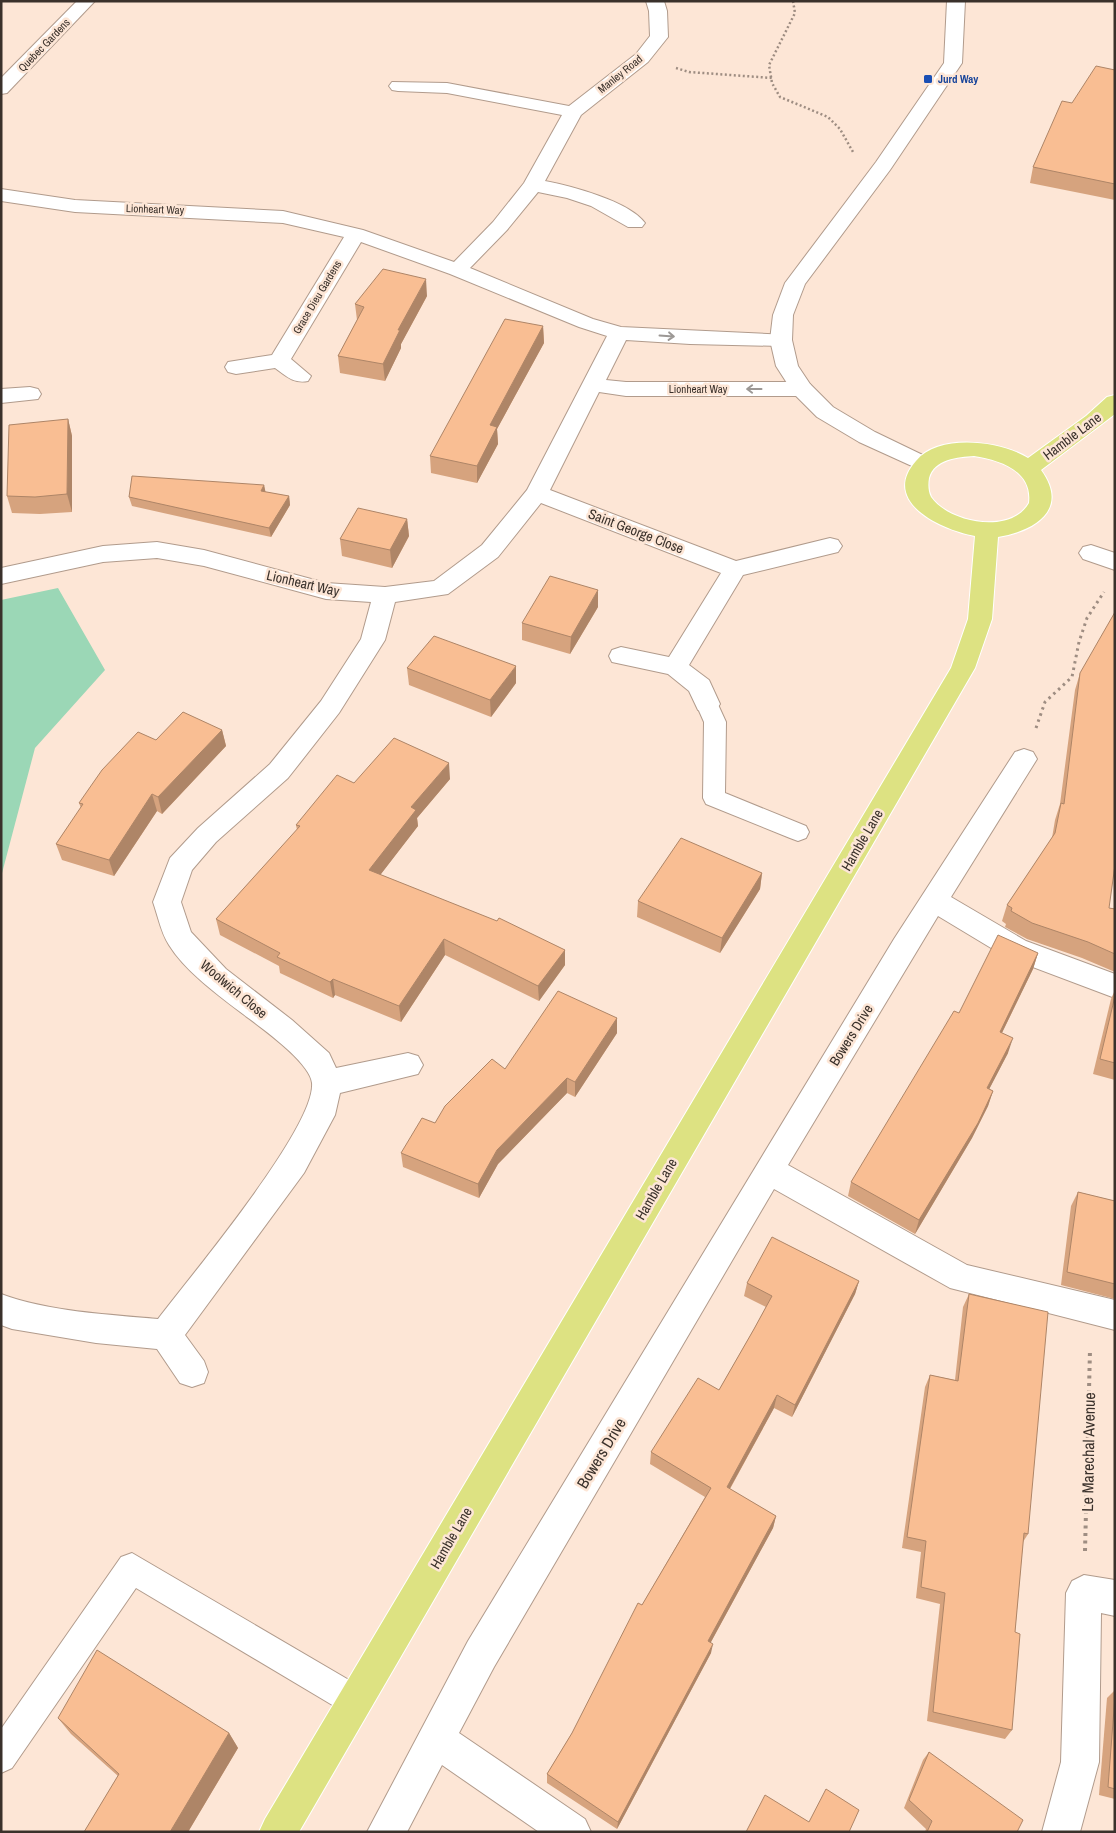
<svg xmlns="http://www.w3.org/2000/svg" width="1116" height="1833" font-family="'Archivo Narrow',sans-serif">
	<rect width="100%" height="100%" fill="#fde6d6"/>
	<!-- green -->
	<path fill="#9bd7b6" d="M 58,588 L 105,670 L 35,748 L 1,877 L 1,600 Z"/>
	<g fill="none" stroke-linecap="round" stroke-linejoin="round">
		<defs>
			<g id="lane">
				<path d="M 707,696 L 715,698 L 726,722 L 725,793 L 806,826 L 809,832 L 806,838 L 798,841 L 790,838 L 706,804 L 703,798 L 704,722 L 696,704 L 699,698 Z"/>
				<path d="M 132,1553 L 366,1690 L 371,1701 L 366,1712 L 355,1717 L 344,1712 L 136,1588 L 12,1768 L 1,1773 L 1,1729 L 121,1557 Z"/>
			</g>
			<g id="street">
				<path d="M 77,1 L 95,1 L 7,93 L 1,94 L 1,78 Z"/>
				<path d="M 646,1 L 664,1 L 667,11 L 668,37 L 648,62 L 581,115 L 545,181 C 571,186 629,201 645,223 L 642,227 L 628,227 L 591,206 L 567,198 L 538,192 L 507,230 L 470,268 L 593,319 L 621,327 L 788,335 L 792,340 L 788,345 L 781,346 L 690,344 L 626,340 L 606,380 L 626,382 L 802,382 L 810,384 L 813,389 L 810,394 L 802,396 L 626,396 L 599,392 L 550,490 L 736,561 L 830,538 L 838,540 L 842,546 L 838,552 L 743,575 L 689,665 L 709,680 L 720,704 L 716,710 L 707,713 L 698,710 L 689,691 L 668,674 L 612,662 L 609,656 L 612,650 L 621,647 L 669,657 L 721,573 L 541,503 L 498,557 L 448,594 L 395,602 L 385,640 L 339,713 L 288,778 L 216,842 L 192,870 L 181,902 L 191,932 L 226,969 L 292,1020 L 329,1053 L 336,1068 L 408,1053 L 418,1056 L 423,1065 L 418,1074 L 340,1093 L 335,1115 L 304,1173 L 185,1335 L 204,1361 L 208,1372 L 204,1383 L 192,1387 L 180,1383 L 157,1349 L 96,1343 L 12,1329 L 1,1325 L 1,1294 C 45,1311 111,1315 158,1319 C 189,1278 316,1127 312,1083 C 310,1062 260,1027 243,1014 C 219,996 185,971 169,945 C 161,933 158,916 153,902 L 170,858 L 198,828 L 270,764 L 321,701 L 361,639 L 371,602 L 326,599 L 204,566 L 157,558 L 103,562 L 1,584 L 1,568 L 103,546 L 157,542 L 204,550 L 326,583 L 385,587 L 434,581 L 482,545 L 527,490 L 607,336 L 579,327 L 450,274 L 361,242 L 291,359 L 311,376 L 308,381 C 294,384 286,376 275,368 L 236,374 L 228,372 L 225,367 L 228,362 L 272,355 L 344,237 L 283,223 L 75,212 L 1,201 L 1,189 L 75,200 L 283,211 L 363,230 L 454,262 L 493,222 L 524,183 L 562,115 L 447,93 L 398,91 L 392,90 L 389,86 L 392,82 L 447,83 L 569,106 L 636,54 L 650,36 L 649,11 Z"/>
				<path d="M 30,387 L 38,389 L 41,394 L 38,399 L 1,403 L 1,389 Z"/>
				<path d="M 1091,545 L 1115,553 L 1115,570 L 1083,559 L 1079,553 L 1083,547 Z"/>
				<path d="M 1024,749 L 1033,752 L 1037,759 L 951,897 L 1026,941 L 1115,974 L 1115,998 L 1006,957 L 938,916 L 788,1165 L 967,1265 L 1115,1300 L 1115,1330 L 950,1288 L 774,1189 L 494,1667 L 459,1733 L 585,1819 L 591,1832 L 539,1832 L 442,1765 L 407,1832 L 367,1832 L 468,1641 L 894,939 L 1015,752 Z"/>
				<path d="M 1084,1575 L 1115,1580 L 1115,1616 L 1101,1613 L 1099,1762 L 1080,1832 L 1042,1832 L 1061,1762 L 1066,1593 L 1072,1581 Z"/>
			</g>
			<path id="secondary" d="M 947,1 L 965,1 L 962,63 L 890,170 L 805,284 L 793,315 L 792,340 L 798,366 L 810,384 L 833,407 L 875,432 L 933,460 L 936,465 L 933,470 L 925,472 L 859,442 L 817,417 L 794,394 L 776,366 L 770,340 L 773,315 L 785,283 L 876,162 L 944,63 Z"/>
			<path id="primary" d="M 1115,395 L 1115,414 L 1041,470 C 1070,510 1034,531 998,537 L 992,619 L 975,668 L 299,1832 L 259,1832 L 265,1819 L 951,668 L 968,619 L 975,536 C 942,530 880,502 916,461 C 939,433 1001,441 1028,458 L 1086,416 L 1107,397 ZM 974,456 C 1000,460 1033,471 1029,503 C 1011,535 949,523 931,497 C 928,491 928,484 929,478 C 934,459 958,457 974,456 Z"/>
		</defs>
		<!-- lane casing -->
		<use href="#lane" stroke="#b19b8c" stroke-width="2"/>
		<!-- street casing -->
		<use href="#street" stroke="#b19b8c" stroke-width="2"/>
		<!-- secondary casing -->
		<use href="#secondary" stroke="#b19b8c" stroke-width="2"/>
		<!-- primary casing -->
		<use href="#primary" stroke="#fff" stroke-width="2"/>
		<!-- path-far2 -->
		<g stroke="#9e8d82" stroke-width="2.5" stroke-dasharray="2 2.5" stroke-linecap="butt">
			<path d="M 793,1 L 795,13 L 769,65 L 772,83 L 780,97 L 828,117 L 840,129 L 853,152"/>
			<path d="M 676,68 L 689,72 L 772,78"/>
		</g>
		<!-- path-far1 -->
		<path stroke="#9e8d82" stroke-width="3" stroke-dasharray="2.5 4" stroke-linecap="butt" d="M 1036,728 L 1045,702 L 1072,677 L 1079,642 L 1087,618 L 1104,592"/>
		<!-- path -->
		<path stroke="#9e8d82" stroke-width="4" stroke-dasharray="3 4.5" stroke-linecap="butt" d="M 1085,1551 L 1090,1350"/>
		<!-- lane -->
		<use href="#lane" fill="#fff" fill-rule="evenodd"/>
		<!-- street -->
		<use href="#street" fill="#fff" fill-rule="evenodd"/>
		<!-- secondary -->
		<use href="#secondary" fill="#fff" fill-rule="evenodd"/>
		<!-- primary -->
		<use href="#primary" fill="#dde282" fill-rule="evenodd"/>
	</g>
	<!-- wall -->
	<g fill="#d6a37e">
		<path d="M 1115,70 L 1115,200 L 1030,183 L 1033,167 L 1072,103 Z"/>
		<path d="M 427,296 L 401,344 L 401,348 L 385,381 L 340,373 L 338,356 L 357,320 L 355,304 Z"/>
		<path d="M 543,326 L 544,343 L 497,429 L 498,444 L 477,483 L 431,473 L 430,456 Z"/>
		<path d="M 68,419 L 72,436 L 72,512 L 40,514 L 12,513 L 7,496 Z"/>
		<path d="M 264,485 L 265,492 L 289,496 L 290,505 L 271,537 L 132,506 L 129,497 Z"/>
		<path d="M 407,519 L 409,536 L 392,568 L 342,556 L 340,539 Z"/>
		<path d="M 598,607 L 570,654 L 522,640 L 522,623 Z"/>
		<path d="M 407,668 L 516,683 L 491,717 L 409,685 Z"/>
		<path d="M 1080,673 L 1109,908 L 1115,909 L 1115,972 L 1082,958 L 1027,939 L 1005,927 L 1006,924 L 1002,921 L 1007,905 L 1052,838 L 1055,820 L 1060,804 L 1075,690 Z"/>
		<path d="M 222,730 L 226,746 L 162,814 L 157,811 L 114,876 L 62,860 L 56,844 L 81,808 L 79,803 L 156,740 Z"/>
		<path d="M 450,779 L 417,818 L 418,826 L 380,875 L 565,950 L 565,965 L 539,1001 L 445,955 L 401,1022 L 335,995 L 333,998 L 280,973 L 279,966 L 220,935 L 216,919 L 297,830 L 296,825 L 354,783 Z"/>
		<path d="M 762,873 L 760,889 L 720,953 L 637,917 L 638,901 Z"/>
		<path d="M 1038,953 L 1033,969 L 1002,1033 L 1008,1053 L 989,1089 L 993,1091 L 988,1106 L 972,1138 L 915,1234 L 848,1196 L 851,1182 L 959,1013 Z"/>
		<path d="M 1115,990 L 1115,1080 L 1093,1074 L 1111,999 Z"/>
		<path d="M 617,1018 L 617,1033 L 575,1097 L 567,1093 L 498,1164 L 479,1198 L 403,1167 L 401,1153 L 435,1123 L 505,1069 Z"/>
		<path d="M 1078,1192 L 1115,1201 L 1115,1299 L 1061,1285 L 1071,1206 Z"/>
		<path d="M 859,1281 L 855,1294 L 792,1417 L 774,1408 L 730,1489 L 776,1516 L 773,1528 L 711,1642 L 711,1653 L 617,1829 L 547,1783 L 547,1774 L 572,1733 L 642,1605 L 705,1497 L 650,1464 L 651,1452 L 719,1390 L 754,1329 L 766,1307 L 744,1296 L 747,1283 Z"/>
		<path d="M 969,1294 L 1028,1534 L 1023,1542 L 1015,1632 L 1012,1730 L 1005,1739 L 927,1721 L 940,1604 L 916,1598 L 921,1552 L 902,1548 L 925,1387 L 930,1375 L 955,1380 L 963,1307 Z"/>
		<path d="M 1115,1690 L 1115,1799 L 1099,1795 L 1107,1698 Z"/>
		<path d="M 58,1718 L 229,1733 L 238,1748 L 188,1832 L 84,1832 L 118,1776 L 71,1734 Z"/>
		<path d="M 929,1752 L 1017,1832 L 925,1832 L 926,1829 L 904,1808 L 923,1760 Z"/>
	</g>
	<!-- shaded-wall -->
	<g fill="#ae8567">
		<path d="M 426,279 L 427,296 L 401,344 L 401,348 L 385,381 L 383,364 L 398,330 Z"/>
		<path d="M 543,326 L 544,343 L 497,429 L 498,444 L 477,483 L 477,466 L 490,425 Z"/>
		<path d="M 68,419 L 72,436 L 72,512 L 67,494 Z"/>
		<path d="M 264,485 L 266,494 L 261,491 Z"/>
		<path d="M 289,496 L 290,505 L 271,537 L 269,528 Z"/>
		<path d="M 407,519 L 409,536 L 392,568 L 390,550 Z"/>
		<path d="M 598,590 L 598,607 L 570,654 L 571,637 Z"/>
		<path d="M 516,666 L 516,683 L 491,717 L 490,700 Z"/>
		<path d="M 222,730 L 226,746 L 162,814 L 158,797 Z"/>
		<path d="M 449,763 L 450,779 L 417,818 L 418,826 L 371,887 L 369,870 L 411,807 Z"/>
		<path d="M 152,794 L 157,811 L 114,876 L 109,860 Z"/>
		<path d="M 762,873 L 760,889 L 720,953 L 722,938 Z"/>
		<path d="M 444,939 L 445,955 L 401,1022 L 399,1006 Z"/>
		<path d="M 565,950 L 565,965 L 539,1001 L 538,986 Z"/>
		<path d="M 1038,953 L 1033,969 L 995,1047 L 1000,1032 Z"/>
		<path d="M 333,979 L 335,995 L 333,998 L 330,982 Z"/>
		<path d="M 617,1018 L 617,1033 L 575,1097 L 575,1082 Z"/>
		<path d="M 1013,1038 L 1008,1053 L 982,1103 L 987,1088 Z"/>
		<path d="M 567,1078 L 567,1093 L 498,1164 L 479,1198 L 478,1184 L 497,1150 Z"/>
		<path d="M 993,1091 L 988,1106 L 972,1138 L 915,1234 L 919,1220 Z"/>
		<path d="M 859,1281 L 855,1294 L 792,1417 L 795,1405 Z"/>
		<path d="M 777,1395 L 774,1408 L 724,1499 L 727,1487 Z"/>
		<path d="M 776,1516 L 773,1528 L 706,1651 L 708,1641 Z"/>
		<path d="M 713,1644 L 711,1653 L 617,1829 L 618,1822 Z"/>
		<path d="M 229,1733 L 238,1748 L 188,1832 L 170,1832 Z"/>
	</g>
	<!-- building -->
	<g fill="#f9be93" stroke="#ae8567">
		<path d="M 1096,66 L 1115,70 L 1115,184 L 1033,167 L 1062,101 L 1072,103 Z"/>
		<path d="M 383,269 L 426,279 L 398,330 L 400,330 L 383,364 L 338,356 L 364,307 L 355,304 Z"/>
		<path d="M 505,319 L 543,326 L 490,425 L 497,427 L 477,466 L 430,456 Z"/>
		<path d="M 68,419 L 67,494 L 35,497 L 7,496 L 9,425 Z"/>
		<path d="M 132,476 L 264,485 L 261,491 L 289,496 L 269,528 L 129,497 Z"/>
		<path d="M 358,508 L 407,519 L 390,550 L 340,539 Z"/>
		<path d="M 550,576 L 598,590 L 571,637 L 522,623 Z"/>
		<path d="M 1115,612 L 1115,865 L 1109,908 L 1115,909 L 1115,954 L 1088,942 L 1032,923 L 1011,911 L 1012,908 L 1007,905 L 1055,833 L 1061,803 L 1064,804 L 1080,673 Z"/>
		<path d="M 434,636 L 516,666 L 490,700 L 407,668 Z"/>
		<path d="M 183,712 L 222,730 L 158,797 L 152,794 L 109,860 L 56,844 L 83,804 L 79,803 L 102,770 L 138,732 L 156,740 Z"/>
		<path d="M 394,738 L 449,763 L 411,807 L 416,810 L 369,870 L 497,921 L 499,918 L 565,950 L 538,986 L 444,939 L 399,1006 L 333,979 L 330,982 L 277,957 L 280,953 L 216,919 L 300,826 L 296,825 L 337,775 L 354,783 Z"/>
		<path d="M 681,838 L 762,873 L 722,938 L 638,901 Z"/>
		<path d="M 998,935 L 1038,953 L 1000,1032 L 1013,1038 L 987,1088 L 993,1091 L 978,1123 L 919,1220 L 851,1182 L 954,1011 L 959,1013 Z"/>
		<path d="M 558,991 L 617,1018 L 575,1082 L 567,1078 L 497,1150 L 478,1184 L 401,1153 L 422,1118 L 435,1123 L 445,1106 L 492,1059 L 505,1069 Z"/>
		<path d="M 1115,996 L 1115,1063 L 1100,1059 Z"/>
		<path d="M 1078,1192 L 1115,1201 L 1115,1284 L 1067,1272 Z"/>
		<path d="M 772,1237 L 859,1281 L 795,1405 L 777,1395 L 727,1487 L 776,1516 L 708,1641 L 713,1644 L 618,1822 L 547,1774 L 572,1733 L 638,1603 L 642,1605 L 711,1488 L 651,1452 L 698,1378 L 719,1390 L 754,1329 L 772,1296 L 747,1283 Z"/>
		<path d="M 969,1294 L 1048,1312 L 1028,1534 L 1024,1533 L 1015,1632 L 1020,1634 L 1012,1730 L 933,1712 L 945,1593 L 921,1587 L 926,1541 L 907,1537 L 930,1375 L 958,1381 Z"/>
		<path d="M 97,1650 L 229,1733 L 170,1832 L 84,1832 L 119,1774 L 58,1718 Z"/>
		<path d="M 1115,1696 L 1115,1789 L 1108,1787 Z"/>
		<path d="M 929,1752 L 1023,1820 L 1017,1832 L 927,1832 L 932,1821 L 909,1800 Z"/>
		<path d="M 826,1789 L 859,1810 L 849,1832 L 746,1832 L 765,1795 L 809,1822 Z"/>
	</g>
	<!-- one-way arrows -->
	<defs><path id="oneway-shaft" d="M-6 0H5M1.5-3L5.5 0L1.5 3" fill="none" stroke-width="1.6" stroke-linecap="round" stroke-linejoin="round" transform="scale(1.25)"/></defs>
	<g stroke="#9c9895">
		<use href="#oneway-shaft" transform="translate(667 336) rotate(4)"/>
		<use href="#oneway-shaft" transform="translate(754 389) rotate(180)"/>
	</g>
	<!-- markers -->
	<rect fill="#1a4fb4" stroke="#fde6d6" stroke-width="2" x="923" y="74" width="10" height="10" rx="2.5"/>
	<g text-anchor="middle" stroke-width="5" stroke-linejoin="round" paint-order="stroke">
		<!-- far-street labels -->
		<g font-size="11" fill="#3a312b" stroke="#fde6d6">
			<text transform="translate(44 45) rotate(-46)" y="4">Quebec Gardens</text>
			<text transform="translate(620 74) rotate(-39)" y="4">Manley Road</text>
			<text transform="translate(155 209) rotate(2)" y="4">Lionheart Way</text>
			<text transform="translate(317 297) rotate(-59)" y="4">Grace Dieu Gardens</text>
			<text x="698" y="393">Lionheart Way</text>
		</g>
		<!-- far-transit labels -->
		<g font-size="11" font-weight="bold" fill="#164399" stroke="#fde6d6" text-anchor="start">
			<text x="938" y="83">Jurd Way</text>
		</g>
		<!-- street labels -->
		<g font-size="14" fill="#3a312b" stroke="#fde6d6">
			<text transform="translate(1072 436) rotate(-37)" y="5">Hamble Lane</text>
			<text transform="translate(636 531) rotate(21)" y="5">Saint George Close</text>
			<text transform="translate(303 583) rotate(13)" y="5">Lionheart Way</text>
			<text transform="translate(862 840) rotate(-60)" y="5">Hamble Lane</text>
			<text transform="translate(234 989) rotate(40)" y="5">Woolwich Close</text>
			<text transform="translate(851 1035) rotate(-58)" y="5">Bowers Drive</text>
			<text transform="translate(656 1189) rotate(-60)" y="5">Hamble Lane</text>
			<text transform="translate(451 1538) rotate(-60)" y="5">Hamble Lane</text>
		</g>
		<!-- near-street labels -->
		<g font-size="16" fill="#3a312b" stroke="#fde6d6">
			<text transform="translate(1088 1452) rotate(-89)" y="6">Le Marechal Avenue</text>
			<text transform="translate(601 1453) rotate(-59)" y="6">Bowers Drive</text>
		</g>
	</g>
	<!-- border -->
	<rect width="1116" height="1833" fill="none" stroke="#3a312b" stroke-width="5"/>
</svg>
